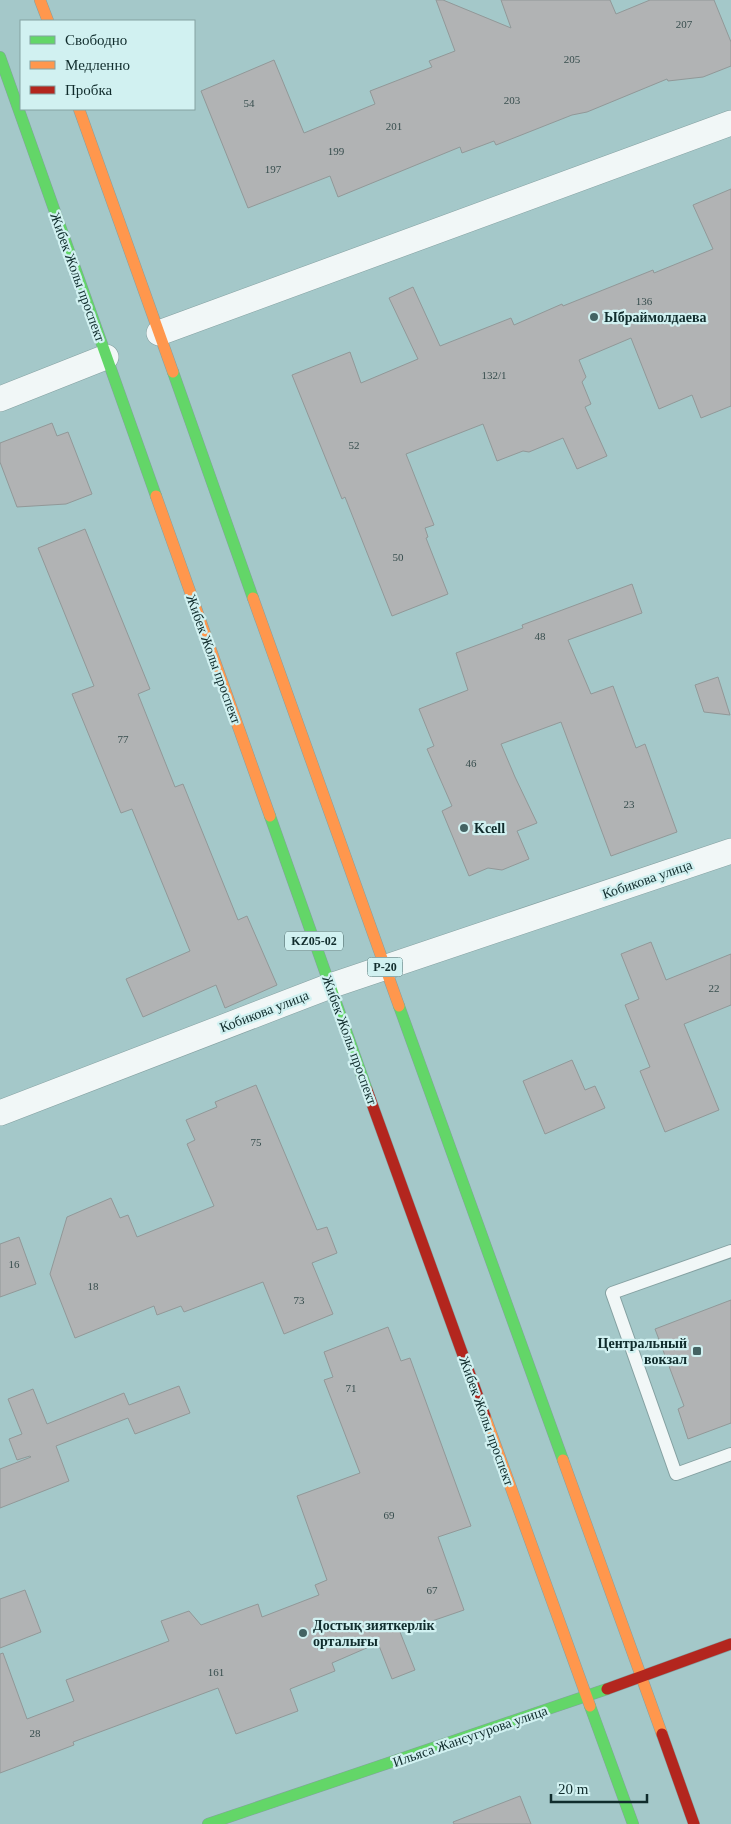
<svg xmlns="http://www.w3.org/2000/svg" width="731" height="1824" font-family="Georgia,serif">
	<rect width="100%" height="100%" fill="#a4c8c9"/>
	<!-- building -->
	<g fill="#b1b3b4" stroke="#919898">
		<path d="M 436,0 L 443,0 L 511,28 L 501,0 L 610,0 L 616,14 L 650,0 L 714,0 L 731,42 L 731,66 L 703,77 L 668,81 L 667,79 L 587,112 L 572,115 L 496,145 L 494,141 L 462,153 L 460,147 L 338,197 L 330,176 L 248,208 L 201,91 L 274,60 L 304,133 L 375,104 L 370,91 L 432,67 L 429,61 L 455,51 Z"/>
		<path d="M 731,189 L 731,406 L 701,418 L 692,395 L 659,409 L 631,338 L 579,360 L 586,377 L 582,382 L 591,404 L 585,407 L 607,456 L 577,469 L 563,438 L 529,452 L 523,451 L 497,461 L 483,424 L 406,454 L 434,525 L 425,528 L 428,537 L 426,538 L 448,594 L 392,616 L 345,497 L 342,499 L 292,375 L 350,352 L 361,383 L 418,359 L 389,298 L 413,287 L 440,346 L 511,318 L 514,325 L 562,304 L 563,306 L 653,270 L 654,273 L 713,249 L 693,205 Z"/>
		<path d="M 52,423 L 57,436 L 68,432 L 92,494 L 66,504 L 17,507 L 0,462 L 0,443 Z"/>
		<path d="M 85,529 L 150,689 L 138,694 L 175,787 L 183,784 L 238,920 L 247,916 L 277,985 L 225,1008 L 216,985 L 143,1017 L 126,979 L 190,951 L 132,809 L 121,813 L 72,694 L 94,686 L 38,548 Z"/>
		<path d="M 632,584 L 642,613 L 568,640 L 591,694 L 613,686 L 636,748 L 645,744 L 677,832 L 611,856 L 561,722 L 501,744 L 515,777 L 537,823 L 517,831 L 529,859 L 502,870 L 488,868 L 469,876 L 442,811 L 452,806 L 427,749 L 434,746 L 419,709 L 468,690 L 456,653 L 523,628 L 522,625 Z"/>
		<path d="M 718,677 L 730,715 L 704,712 L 695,685 Z"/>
		<path d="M 651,942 L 666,980 L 731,954 L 731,1005 L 684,1024 L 719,1110 L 665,1132 L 640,1071 L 650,1067 L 625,1005 L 639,999 L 621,954 Z"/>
		<path d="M 572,1060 L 585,1090 L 595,1086 L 605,1108 L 545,1134 L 523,1081 Z"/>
		<path d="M 256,1085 L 317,1230 L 327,1227 L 337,1253 L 312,1263 L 333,1314 L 284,1334 L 263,1282 L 184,1312 L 181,1306 L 157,1315 L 154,1306 L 75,1338 L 50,1274 L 67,1217 L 111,1198 L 120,1218 L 128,1215 L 137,1237 L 214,1206 L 187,1144 L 195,1140 L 186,1120 L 217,1107 L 215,1102 Z"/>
		<path d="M 19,1237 L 36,1284 L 0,1297 L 0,1244 Z"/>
		<path d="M 731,1300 L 731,1423 L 688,1439 L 678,1409 L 684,1406 L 655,1329 Z"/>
		<path d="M 388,1327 L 401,1361 L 410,1358 L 471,1526 L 438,1537 L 464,1610 L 400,1632 L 415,1670 L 392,1679 L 378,1643 L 332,1663 L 335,1671 L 290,1689 L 298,1711 L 236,1734 L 218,1688 L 73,1742 L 74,1745 L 0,1773 L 0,1654 L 3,1653 L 27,1719 L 74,1701 L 66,1680 L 169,1641 L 161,1621 L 189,1611 L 201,1625 L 258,1604 L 262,1617 L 319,1595 L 315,1585 L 327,1580 L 297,1496 L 360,1473 L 324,1380 L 333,1377 L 324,1352 Z"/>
		<path d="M 179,1386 L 190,1413 L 135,1434 L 128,1418 L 56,1446 L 69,1481 L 0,1508 L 0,1469 L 31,1457 L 30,1456 L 17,1460 L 9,1439 L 22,1434 L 8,1399 L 33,1389 L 47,1424 L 124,1393 L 129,1405 Z"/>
		<path d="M 25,1590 L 41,1632 L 0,1648 L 0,1599 Z"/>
		<path d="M 520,1796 L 531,1824 L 454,1824 L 453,1822 Z"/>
	</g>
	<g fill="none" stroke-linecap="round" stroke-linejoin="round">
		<defs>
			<path id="lane" d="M 731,1251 L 612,1293 L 676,1474 L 731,1454"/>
			<g id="street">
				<path d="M 159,333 L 731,123"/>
				<path d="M 0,399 L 106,357"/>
				<path d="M 0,1113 L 330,986 L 731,851"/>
			</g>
			<g id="fast">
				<path d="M 0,57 L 156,496"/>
				<path d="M 173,372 L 253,598"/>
				<path d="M 270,816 L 367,1090"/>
				<path d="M 399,1006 L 563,1460"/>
				<path d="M 590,1706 L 633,1824"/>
				<path d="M 208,1824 L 607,1689"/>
			</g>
			<g id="slow">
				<path d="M 40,0 L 48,21"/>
				<path d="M 79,109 L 173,372"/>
				<path d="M 156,496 L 270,816"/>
				<path d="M 253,598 L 399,1006"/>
				<path d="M 485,1416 L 590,1706"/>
				<path d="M 563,1460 L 662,1734"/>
			</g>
			<g id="jam">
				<path d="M 367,1090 L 485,1416"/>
				<path d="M 607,1689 L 731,1644"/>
				<path d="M 662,1734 L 694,1824"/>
			</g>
		</defs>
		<!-- lane casing -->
		<use href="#lane" stroke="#84a0a1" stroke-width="14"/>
		<!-- street casing -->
		<use href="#street" stroke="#84a0a1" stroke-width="26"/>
		<!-- fast casing -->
		<use href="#fast" stroke="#84a0a1" stroke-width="12"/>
		<!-- slow casing -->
		<use href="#slow" stroke="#84a0a1" stroke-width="12"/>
		<!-- jam casing -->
		<use href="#jam" stroke="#84a0a1" stroke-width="12"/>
		<!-- lane -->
		<use href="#lane" stroke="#f1f7f7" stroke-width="12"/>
		<!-- street -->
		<use href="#street" stroke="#f1f7f7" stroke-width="25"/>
		<!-- fast -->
		<use href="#fast" stroke="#63d668" stroke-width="11"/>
		<!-- slow -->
		<use href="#slow" stroke="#ff974d" stroke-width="11"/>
		<!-- jam -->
		<use href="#jam" stroke="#b3261e" stroke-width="11"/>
	</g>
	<!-- markers -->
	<g fill="#446363" stroke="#d1f1f1" stroke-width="2">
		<circle cx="594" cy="317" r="5"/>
		<circle cx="464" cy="828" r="5"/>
		<rect x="692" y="1346" width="10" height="10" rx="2.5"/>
		<circle cx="303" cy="1633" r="5"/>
	</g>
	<g text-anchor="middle" stroke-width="4.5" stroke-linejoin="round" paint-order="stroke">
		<!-- number labels -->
		<g font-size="11" fill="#384e4e">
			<text x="684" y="28">207</text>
			<text x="572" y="63">205</text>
			<text x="512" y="104">203</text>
			<text x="249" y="107">54</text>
			<text x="394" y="130">201</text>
			<text x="336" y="155">199</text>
			<text x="273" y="173">197</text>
			<text x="644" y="305">136</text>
			<text x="494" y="379">132/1</text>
			<text x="354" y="449">52</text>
			<text x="398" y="561">50</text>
			<text x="540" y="640">48</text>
			<text x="123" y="743">77</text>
			<text x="471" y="767">46</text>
			<text x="629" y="808">23</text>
			<text x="714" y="992">22</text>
			<text x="256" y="1146">75</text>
			<text x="14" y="1268">16</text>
			<text x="93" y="1290">18</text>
			<text x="299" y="1304">73</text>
			<text x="351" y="1392">71</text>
			<text x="389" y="1519">69</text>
			<text x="432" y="1594">67</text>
			<text x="216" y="1676">161</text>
			<text x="35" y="1737">28</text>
		</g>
		<!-- shield labels -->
		<g fill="#d1f1f1" stroke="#4a6767" stroke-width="1">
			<rect x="285" y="931.5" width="58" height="19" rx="4"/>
			<rect x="367.5" y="957.5" width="35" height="19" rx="4"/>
		</g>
		<g font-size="12" font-weight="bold" fill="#102c2c">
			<text x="314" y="945">KZ05-02</text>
			<text x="385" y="971">Р-20</text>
		</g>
		<!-- street labels -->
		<g font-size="14" fill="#102c2c" stroke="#d1f1f1">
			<text transform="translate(78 277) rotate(70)" y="5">Жибек Жолы проспект</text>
			<text transform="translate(214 659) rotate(70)" y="5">Жибек Жолы проспект</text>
			<text transform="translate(647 879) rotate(-19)" y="5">Кобикова улица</text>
			<text transform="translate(264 1011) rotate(-21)" y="5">Кобикова улица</text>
			<text transform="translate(350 1040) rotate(70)" y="5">Жибек Жолы проспект</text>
			<text transform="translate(487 1421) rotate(70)" y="5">Жибек Жолы проспект</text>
			<text transform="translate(470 1736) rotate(-19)" y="5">Ильяса Жансугурова улица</text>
		</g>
		<!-- poi labels -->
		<g font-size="14" font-weight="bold" fill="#102c2c" stroke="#d1f1f1" text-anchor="start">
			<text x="604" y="322">Ыбраймолдаева</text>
			<text x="474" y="833">Kcell</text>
			<text x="687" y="1348" text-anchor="end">Центральный<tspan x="687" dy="16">вокзал</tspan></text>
			<text x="313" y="1630">Достық зияткерлік<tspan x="313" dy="16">орталығы</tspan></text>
		</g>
	</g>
	<!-- legend -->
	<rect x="20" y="20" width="175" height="90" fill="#d1f1f1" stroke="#84a2a2"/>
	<rect x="30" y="36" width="25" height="8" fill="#63d668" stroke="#84a2a2"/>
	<text x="65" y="45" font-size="15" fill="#102c2c">Свободно</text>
	<rect x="30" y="61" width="25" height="8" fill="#ff974d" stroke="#84a2a2"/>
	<text x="65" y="70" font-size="15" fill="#102c2c">Медленно</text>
	<rect x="30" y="86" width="25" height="8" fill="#b3261e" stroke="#84a2a2"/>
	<text x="65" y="95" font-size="15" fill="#102c2c">Пробка</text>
	<!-- scale -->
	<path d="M551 1794v8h96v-8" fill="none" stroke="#102c2c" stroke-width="2.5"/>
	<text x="558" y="1794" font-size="15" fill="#102c2c" stroke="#d1f1f1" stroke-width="4" paint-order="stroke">20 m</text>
</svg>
